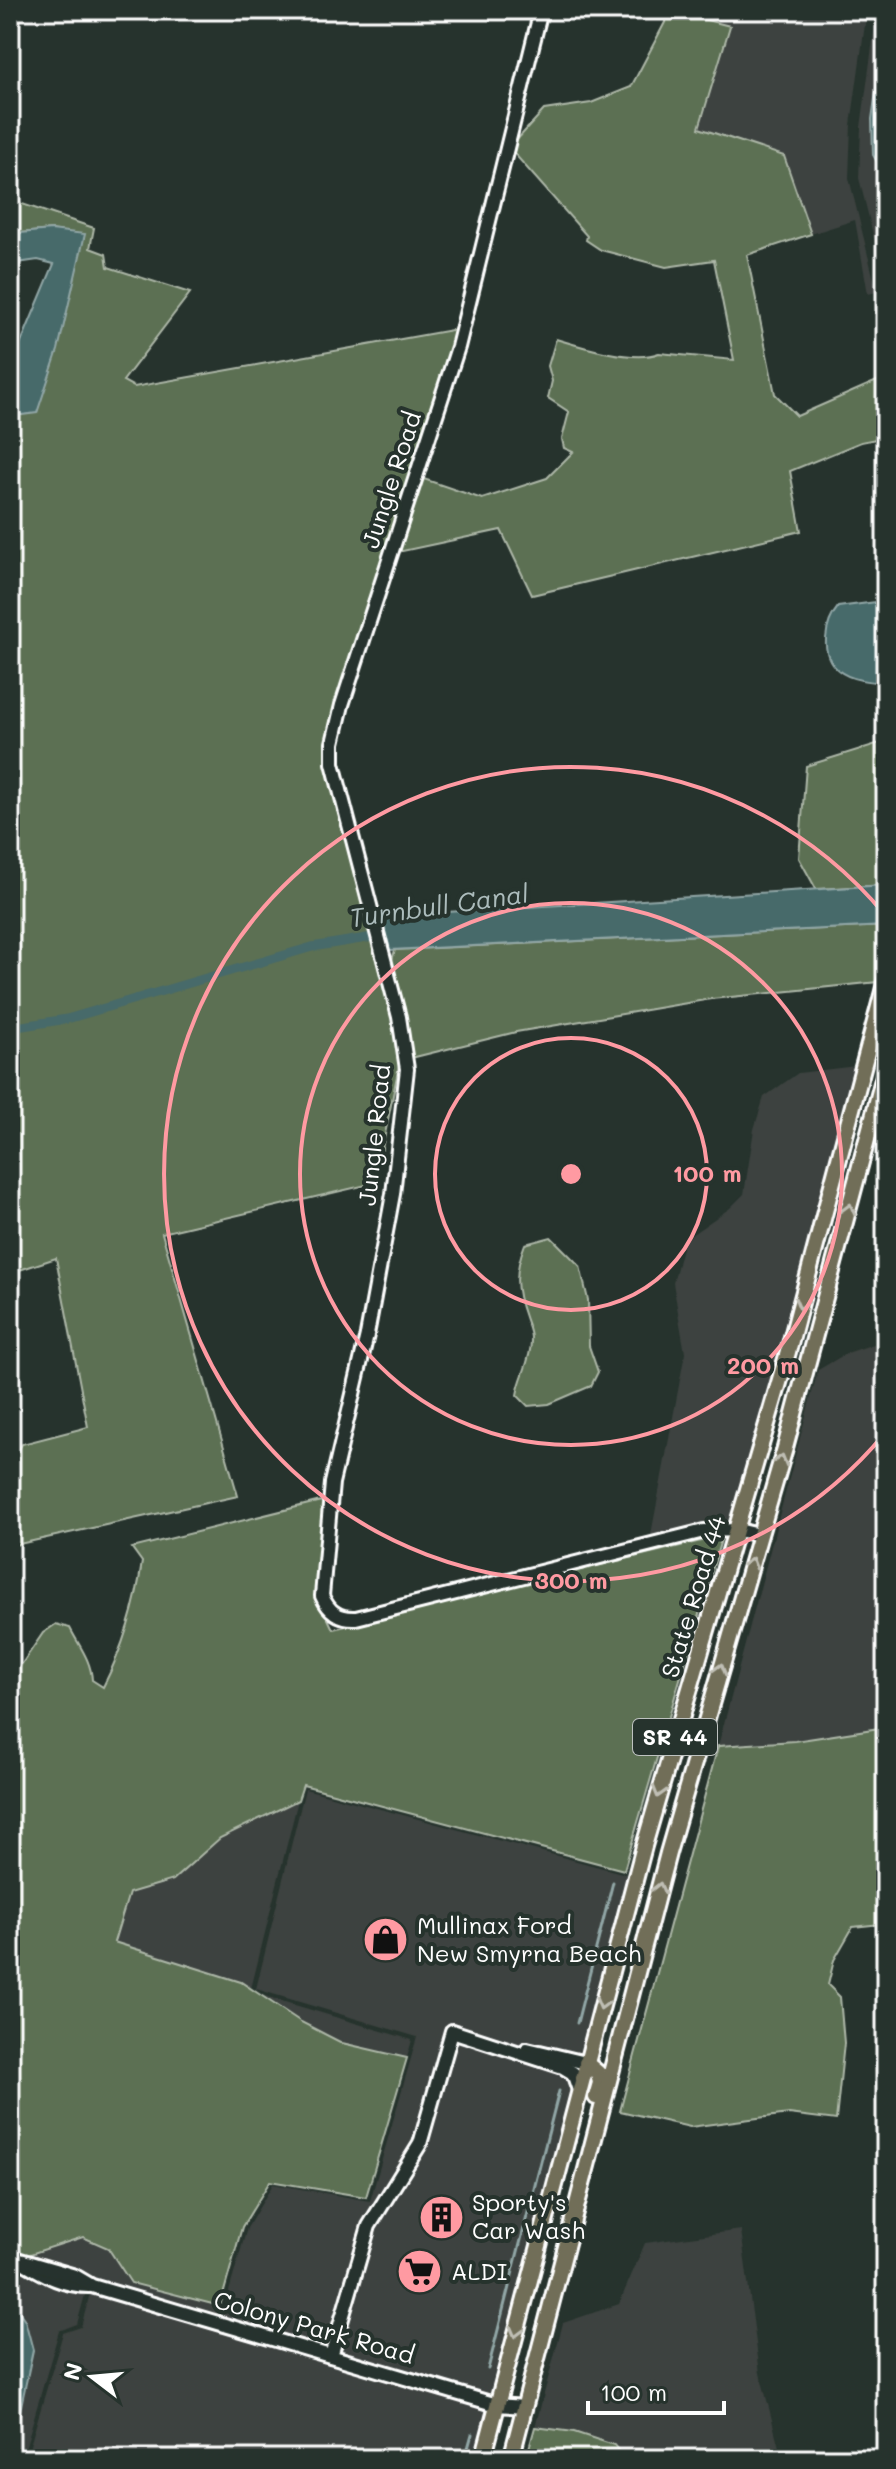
<svg xmlns="http://www.w3.org/2000/svg" width="896" height="2469" font-family="Mali,sans-serif">
	<rect width="100%" height="100%" fill="#26332d"/>
	<filter id="ink" filterUnits="userSpaceOnUse"><feTurbulence type="fractalNoise" baseFrequency=".0125" numOctaves="2"/><feDisplacementMap in="SourceGraphic" scale="16" xChannelSelector="R" yChannelSelector="G"/><feConvolveMatrix kernelMatrix="1 2 1 2 8 2 1 2 1" color-interpolation-filters="sRGB"/></filter>
	<g filter="url(#ink)">
		<!-- built -->
		<g fill="#3c423f">
			<path d="M 666,10 L 867,10 L 851,125 L 849,178 L 877,292 L 868,294 L 855,220 L 811,234 L 784,156 L 699,128 L 729,26 Z"/>
			<path d="M 877,10 L 886,10 L 886,23 L 872,119 L 873,155 L 886,177 L 886,287 L 859,178 L 861,127 Z"/>
			<path d="M 856,1066 L 744,1488 L 727,1525 L 703,1527 L 650,1540 L 685,1353 L 673,1283 L 684,1240 L 730,1208 L 744,1194 L 754,1129 L 764,1097 L 798,1073 Z"/>
			<path d="M 886,1340 L 886,1727 L 795,1741 L 718,1746 L 818,1370 L 847,1353 Z"/>
			<path d="M 305,1789 L 637,1877 L 483,2459 L 26,2459 L 63,2333 L 81,2327 L 92,2286 L 220,2323 L 247,2228 L 273,2184 L 370,2201 L 417,2037 L 256,1989 Z"/>
			<path d="M 293,1800 L 298,1800 L 251,1989 L 241,1982 L 113,1942 L 129,1893 L 173,1880 L 220,1838 Z"/>
			<path d="M 258,1994 L 412,2040 L 407,2058 L 342,2043 L 301,2022 Z"/>
			<path d="M 741,2230 L 760,2373 L 782,2459 L 625,2459 L 614,2445 L 535,2427 L 563,2323 L 619,2304 L 645,2243 Z"/>
			<path d="M 83,2237 L 108,2248 L 132,2283 L 220,2306 L 217,2318 L 97,2283 L 24,2256 Z"/>
			<path d="M 10,2260 L 51,2283 L 69,2290 L 86,2291 L 77,2324 L 59,2331 L 22,2459 L 10,2458 L 27,2382 L 25,2320 L 10,2299 Z"/>
		</g>
		<!-- green -->
		<g fill="#5b6f52" stroke="#adb7a8" stroke-width="2">
			<path d="M 671,11 L 730,26 L 699,128 L 784,156 L 811,234 L 747,255 L 775,394 L 797,416 L 886,377 L 886,437 L 861,442 L 790,471 L 801,531 L 532,595 L 501,530 L 398,552 L 421,478 L 482,499 L 547,478 L 573,452 L 564,448 L 562,439 L 569,412 L 548,398 L 552,381 L 548,366 L 556,339 C 582,347 634,363 659,353 L 734,360 L 714,260 L 666,267 L 601,250 L 586,240 L 587,236 L 512,151 L 514,143 L 544,110 L 591,103 L 631,87 Z"/>
			<path d="M 14,178 L 13,198 L 16,202 L 94,228 L 90,248 L 106,254 L 108,267 L 190,293 L 123,381 L 134,387 L 457,329 L 328,764 L 394,1018 L 400,1061 L 375,1183 L 162,1233 L 238,1496 L 10,1546 L 10,1464 L 22,1444 L 88,1427 L 56,1258 L 10,1273 L 10,411 L 22,415 L 84,235 L 51,230 L 10,234 L 10,184 Z"/>
			<path d="M 886,741 L 886,885 L 816,889 L 799,858 L 806,766 Z"/>
			<path d="M 886,926 L 886,952 L 878,982 L 711,999 L 516,1032 L 411,1058 L 390,967 L 395,950 Z"/>
			<path d="M 551,1237 L 580,1266 L 588,1300 L 589,1346 L 598,1372 L 591,1386 L 549,1404 L 528,1406 L 517,1395 C 520,1376 531,1361 531,1341 C 532,1333 527,1324 525,1317 C 515,1289 514,1272 525,1244 Z"/>
			<path d="M 321,1501 L 324,1505 L 317,1596 L 333,1629 L 722,1536 L 624,1870 L 303,1785 L 298,1800 L 220,1838 L 173,1880 L 129,1893 L 114,1942 L 241,1982 L 301,2022 L 342,2043 L 407,2058 L 366,2197 L 270,2181 L 242,2227 L 220,2306 L 131,2283 L 108,2248 L 83,2237 L 24,2256 L 10,2249 L 10,1673 L 17,1671 L 43,1633 L 56,1624 L 70,1628 C 79,1646 91,1660 92,1680 L 103,1687 C 123,1648 136,1605 142,1562 L 132,1548 Z"/>
			<path d="M 886,1727 L 886,1926 L 881,1924 L 853,1927 L 834,1960 L 828,1985 L 840,1997 L 844,2043 L 836,2120 L 789,2114 L 690,2127 L 620,2111 L 718,1746 L 795,1741 Z"/>
			<path d="M 535,2427 L 574,2432 L 614,2445 L 625,2459 L 526,2459 Z"/>
		</g>
		<!-- water -->
		<g fill="#476b6b" stroke="#91a6a6" stroke-width="2">
			<path d="M 886,23 L 886,177 L 873,155 L 872,119 Z"/>
			<path d="M 51,230 L 85,234 L 58,350 L 37,413 L 22,415 L 10,411 L 10,358 L 15,357 L 54,264 L 38,260 L 10,264 L 10,234 Z"/>
			<path d="M 876,602 L 886,603 L 886,683 C 870,682 850,680 838,670 C 819,654 825,623 838,607 Z"/>
			<path d="M 886,885 L 886,926 L 390,950 L 382,916 Z"/>
			<path d="M 10,2299 L 25,2320 L 33,2350 L 10,2458 Z"/>
		</g>
		<g fill="none" stroke-linecap="round" stroke-linejoin="round">
			<!-- stream -->
			<g stroke="#91a6a6" stroke-width="3">
				<path d="M 577,2023 L 613,1882"/>
				<path d="M 488,2369 L 559,2091"/>
				<path d="M 465,2459 L 472,2434"/>
			</g>
			<!-- canal -->
			<path stroke="#476b6b" stroke-width="9" d="M 10,1028 L 67,1019 L 312,947 L 397,933"/>
			<defs>
				<g id="minor">
					<path d="M 541,10 L 458,347 L 342,705 L 333,743 L 333,763 L 399,1017 L 407,1069 L 393,1194 L 367,1335 L 332,1483 L 322,1596 C 329,1612 339,1619 356,1618 L 704,1531 L 738,1530 L 759,1535"/>
					<path d="M 527,2049 L 586,2063"/>
					<path d="M 10,2255 C 37,2269 57,2286 89,2286"/>
					<path d="M 20,2260 L 75,2276 L 92,2286 L 497,2405 L 525,2407"/>
					<path d="M 331,2356 L 369,2226 L 420,2144 L 452,2031 L 563,2067 L 573,2073 L 579,2090"/>
				</g>
				<g id="major">
					<path d="M 586,2063 L 598,2073 L 600,2083 L 596,2097"/>
					<path d="M 483,2459 L 644,1846 L 788,1352 L 886,980"/>
					<path d="M 511,2459 L 668,1853 L 785,1448 L 886,1068"/>
				</g>
			</defs>
			<!-- minor casing -->
			<use href="#minor" stroke="#fff" stroke-width="18"/>
			<!-- major casing -->
			<use href="#major" stroke="#fff" stroke-width="20"/>
			<!-- minor -->
			<use href="#minor" stroke="#26332d" stroke-width="12"/>
			<!-- major -->
			<use href="#major" stroke="#716e59" stroke-width="14"/>
		</g>
		<!-- one-way arrows -->
		<defs><path id="oneway-chevron" d="M-2-3.5L2.5 0L-2 3.5" fill="none" stroke-width="1.6" stroke-linecap="round" stroke-linejoin="round" transform="scale(2)"/></defs>
		<g stroke="#bfbeb4">
			<use href="#oneway-chevron" transform="translate(849 1209) rotate(-75)"/>
			<use href="#oneway-chevron" transform="translate(801 1304) rotate(105)"/>
			<use href="#oneway-chevron" transform="translate(781 1460) rotate(-74)"/>
			<use href="#oneway-chevron" transform="translate(751 1563) rotate(-73)"/>
			<use href="#oneway-chevron" transform="translate(720 1669) rotate(-74)"/>
			<use href="#oneway-chevron" transform="translate(659 1792) rotate(106)"/>
			<use href="#oneway-chevron" transform="translate(659 1888) rotate(-76)"/>
			<use href="#oneway-chevron" transform="translate(602 2004) rotate(105)"/>
			<use href="#oneway-chevron" transform="translate(516 2332) rotate(105)"/>
		</g>
	</g>
	<!-- distance rings -->
	<g fill="none" stroke="#ff9aa2" stroke-width="4">
		<circle cx="571" cy="1174" r="136"/>
		<circle cx="571" cy="1174" r="271"/>
		<path d="M885 1433A407 407 0 1 1 885 915"/>
	</g>
	<!-- icons -->
	<defs>
		<symbol id="shop-disc" viewBox="-11 -11 22 22"><circle r="9.5" fill="#ff9aa2" stroke="#26332d"/><path d="M-5-2.5h2.3a2.7 3.5 0 0 1 5.4 0H5L5.5 6h-11ZM-1.5-2.5h3a1.5 2.3 0 0 0-3 0Z" fill="#111"/></symbol>
		<symbol id="building-disc" viewBox="-11 -11 22 22"><circle r="9.5" fill="#ff9aa2" stroke="#26332d"/><path d="M-4-6H4V6H1V3H-1V6H-4ZM-2.5-4.3h1.7v1.8h-1.7ZM.8-4.3h1.7v1.8H.8ZM-2.5-1h1.7V.8h-1.7ZM.8-1h1.7V.8H.8Z" fill="#111"/></symbol>
		<symbol id="supermarket-disc" viewBox="-11 -11 22 22"><circle r="9.5" fill="#ff9aa2" stroke="#26332d"/><path d="M-6-5.5h2.5l.6 2H6L4.5 2H-2.5L-4.4-4H-6ZM-1.5 3.2a1.3 1.3 0 1 0 .1 0ZM3 3.2a1.3 1.3 0 1 0 .1 0Z" fill="#111"/></symbol>
	</defs>
	<g fill-rule="evenodd">
		<use href="#shop-disc" x="360" y="1914" width="51" height="51"/>
		<use href="#building-disc" x="416" y="2192" width="51" height="51"/>
		<use href="#supermarket-disc" x="394" y="2246" width="51" height="51"/>
	</g>
	<g text-anchor="middle" stroke-width="8" stroke-linejoin="round" paint-order="stroke">
		<!-- shield labels -->
		<rect fill="#26332d" stroke="#bec2c0" stroke-width="2" x="633" y="1719" width="84" height="36" rx="6"/>
		<g font-size="22" font-weight="bold" fill="#fff">
			<text x="675" y="1745">SR 44</text>
		</g>
		<!-- street labels -->
		<g font-size="24" fill="#fff" stroke="#26332d">
			<text transform="translate(392 480) rotate(-72)" y="8">Jungle Road</text>
			<text transform="translate(375 1135) rotate(-84)" y="8">Jungle Road</text>
			<text transform="translate(694 1597) rotate(-73)" y="8">State Road 44</text>
			<text transform="translate(314 2328) rotate(16)" y="8">Colony Park Road</text>
		</g>
		<!-- poi labels -->
		<g font-size="24" fill="#fff" stroke="#26332d" text-anchor="start">
			<text x="417" y="1934">Mullinax Ford<tspan x="417" dy="28">New Smyrna Beach</tspan></text>
			<text x="472" y="2211">Sporty's<tspan x="472" dy="28">Car Wash</tspan></text>
			<text x="451" y="2280">ALDI</text>
		</g>
		<!-- water labels -->
		<g font-size="26" font-style="italic" fill="#acbcbc" stroke="#26332d">
			<text transform="translate(439 906) rotate(-8)" y="9">Turnbull Canal</text>
		</g>
	</g>
	<circle cx="571" cy="1174" r="12" fill="#ff9aa2" stroke="#26332d" stroke-width="4"/>
	<g font-size="24" text-anchor="middle" font-weight="bold" fill="#ff9aa2" stroke="#26332d" stroke-width="8" stroke-linejoin="round" paint-order="stroke">
		<text x="707" y="1182">100 m</text>
		<text x="763" y="1374">200 m</text>
		<text x="571" y="1589">300 m</text>
	</g>
	<!-- margin -->
	<rect width="896" height="2469" fill="none" stroke="#26332d" stroke-width="40"/>
	<rect x="20" y="20" width="856" height="2429" fill="none" stroke="#fff" stroke-width="3" filter="url(#ink)"/>
	<!-- north arrow -->
	<g transform="translate(92 2377) rotate(286)" stroke="#26332d" stroke-width="6" paint-order="stroke">
	<path d="M0-6L14 30L0 20L-14 30Z" fill="#ffffff"/>
	<text y="-12" font-size="22" font-weight="bold" text-anchor="middle" fill="#ffffff">N</text>
	</g>
	<!-- scale -->
	<path d="M588 2401v12h136v-12" fill="none" stroke="#ffffff" stroke-width="4"/>
	<text x="600" y="2401" font-size="24" fill="#ffffff" stroke="#26332d" stroke-width="6" paint-order="stroke">100 m</text>
</svg>
